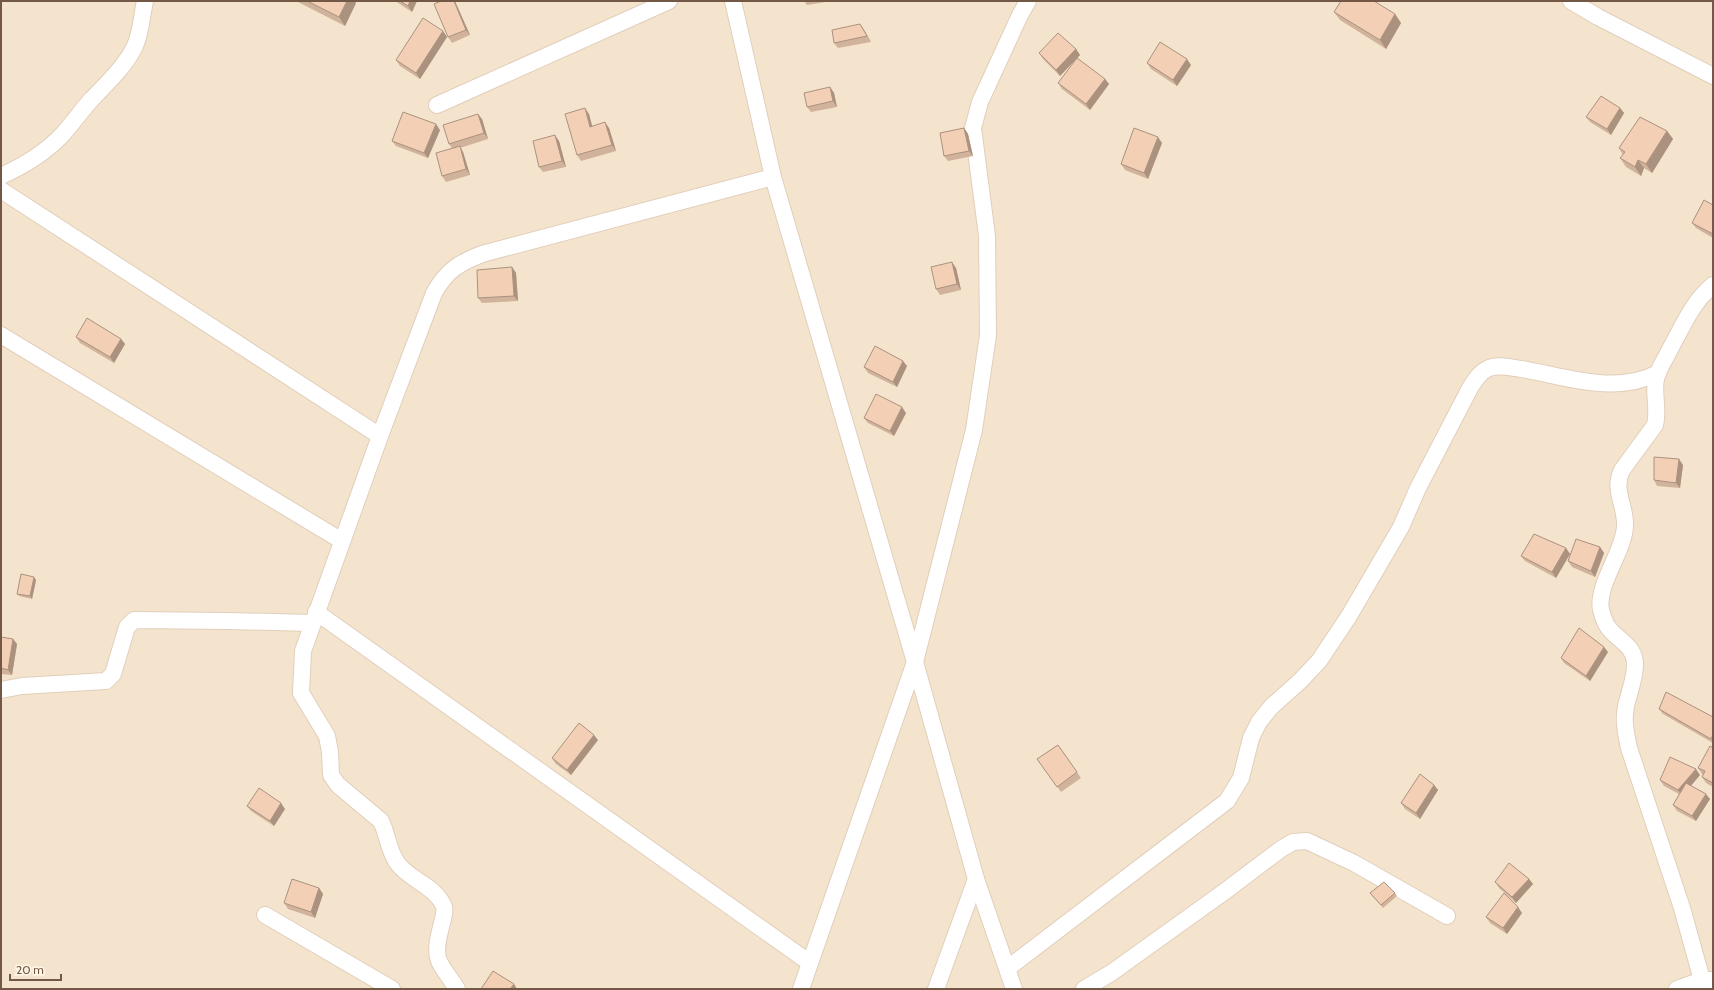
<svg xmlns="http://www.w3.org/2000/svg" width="1714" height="990" font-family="Cabin,sans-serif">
	<rect width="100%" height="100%" fill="#fdf2de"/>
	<!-- residential -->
	<rect fill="#f5e4cd" x="1" y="1" width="1712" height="988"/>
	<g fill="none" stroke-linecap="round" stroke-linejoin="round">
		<defs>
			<g id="minor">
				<path d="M 733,1 L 773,177 L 915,662 L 976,879 L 1014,989"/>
				<path d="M 1571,1 L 1598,17 L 1713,76"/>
				<path d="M 437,105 L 669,1"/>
				<path d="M 1,176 C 23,166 45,153 62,135 C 72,124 81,111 91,100 C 107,83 125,67 135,46 C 141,32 142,15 145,1"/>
				<path d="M 1,190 L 380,436"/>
				<path d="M 1,335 L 342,541"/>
				<path d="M 316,612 L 810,963"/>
				<path d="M 1,690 L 22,686 L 106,681 L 113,674 L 127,627 L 134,620 L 228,621 L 312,623"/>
				<path d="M 265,915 L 392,989"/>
				<path d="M 1008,968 L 1227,801 L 1241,778 L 1251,738 L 1259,722 L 1271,707 L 1300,681 L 1319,661 L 1349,616 L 1401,527 L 1418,488 L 1470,388 C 1475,380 1480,372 1489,368 C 1499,364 1512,368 1522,369 C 1567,377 1615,395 1658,373"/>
				<path d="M 1702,980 L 1682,908 L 1629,748 C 1626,734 1623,721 1626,706 C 1629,692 1636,677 1635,662 C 1633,643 1614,639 1606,624 C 1604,620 1602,614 1601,610 C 1596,585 1624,552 1625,526 C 1626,505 1612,490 1622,470 L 1655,425 C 1659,409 1653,394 1656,379 C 1658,369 1665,360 1669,351 C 1682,328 1692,302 1713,285"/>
				<path d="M 457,989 C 452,980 443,970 439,961 C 432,944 447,916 444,907 C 437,887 410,880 398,864 C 388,851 388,835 381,821 L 338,785 L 331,775 L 330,752 L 327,736 L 301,693 L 303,651 L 380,436 L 434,293 C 447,270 459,263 482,254 L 773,177"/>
				<path d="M 801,989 L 915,662 L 974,430 L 988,335 L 987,236 L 973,128 L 980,102 L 1020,15 L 1028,1"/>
				<path d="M 936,989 L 976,879"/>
				<path d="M 1084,989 L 1111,973 L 1224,892 L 1281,849 L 1293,842 L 1307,841 L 1354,863 L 1447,916"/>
				<path d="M 1677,989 L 1702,980 L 1713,980"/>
			</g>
		</defs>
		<!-- minor casing -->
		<use href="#minor" stroke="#e1cebb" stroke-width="18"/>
		<!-- minor -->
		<use href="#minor" stroke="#fff" stroke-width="16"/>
	</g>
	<!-- wall -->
	<g fill="#d1b39c">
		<path d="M 296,1 L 354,1 L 356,3 L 345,26 Z"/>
		<path d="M 395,1 L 417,1 L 412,12 Z"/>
		<path d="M 454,1 L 470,35 L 452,43 L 448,37 Z"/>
		<path d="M 804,1 L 832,1 L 807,5 Z"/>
		<path d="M 1334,12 L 1395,14 L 1401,23 L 1386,49 L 1340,20 Z"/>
		<path d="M 860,24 L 864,30 L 871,42 L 838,48 L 834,43 Z"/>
		<path d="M 443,31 L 447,37 L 420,79 L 400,66 L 396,60 Z"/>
		<path d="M 1076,49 L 1080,55 L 1060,76 L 1043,59 L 1039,53 Z"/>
		<path d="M 1147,63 L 1191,65 L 1177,86 L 1151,69 Z"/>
		<path d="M 1105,79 L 1109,84 L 1090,110 L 1062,89 L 1058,83 Z"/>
		<path d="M 830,87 L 834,93 L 837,107 L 811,112 L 807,107 Z"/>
		<path d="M 1620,108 L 1624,113 L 1611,135 L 1590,122 L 1586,117 Z"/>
		<path d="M 589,114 L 592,126 L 609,128 L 616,151 L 581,161 L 577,155 Z"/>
		<path d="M 482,119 L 488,139 L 460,148 L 463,152 L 470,175 L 446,182 L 442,176 L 452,148 L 449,144 Z"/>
		<path d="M 964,128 L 968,134 L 973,156 L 948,161 L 944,156 Z"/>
		<path d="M 440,130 L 428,158 L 396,146 L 392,141 Z"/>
		<path d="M 1667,131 L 1673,139 L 1652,173 L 1644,168 L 1641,176 L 1626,167 L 1620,158 L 1623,155 L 1619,148 Z"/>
		<path d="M 559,141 L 566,167 L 543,172 L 539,167 Z"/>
		<path d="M 1162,143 L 1148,179 L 1125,170 L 1121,164 Z"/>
		<path d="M 1713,205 L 1713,238 L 1696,228 L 1692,223 Z"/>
		<path d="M 512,267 L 516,273 L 518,301 L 482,303 L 478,298 Z"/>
		<path d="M 956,268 L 961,290 L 940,295 L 936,289 Z"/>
		<path d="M 76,337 L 121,339 L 125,344 L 114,363 L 80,343 Z"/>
		<path d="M 907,366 L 897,387 L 868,373 L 864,367 Z"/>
		<path d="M 906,413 L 894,436 L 868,423 L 864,418 Z"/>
		<path d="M 1683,465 L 1680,488 L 1657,486 L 1654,480 Z"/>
		<path d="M 1600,547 L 1604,553 L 1595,577 L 1572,567 L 1568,561 Z"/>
		<path d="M 1566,548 L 1570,554 L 1556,578 L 1525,561 L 1521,556 Z"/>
		<path d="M 36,580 L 32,599 L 19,596 L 17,594 Z"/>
		<path d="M 1,637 L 13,639 L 17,644 L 12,675 L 1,674 Z"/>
		<path d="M 1608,652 L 1590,681 L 1564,663 L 1561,658 Z"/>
		<path d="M 1659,709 L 1713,717 L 1713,743 L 1663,714 Z"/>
		<path d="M 598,740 L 571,775 L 556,764 L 552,758 Z"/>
		<path d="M 1058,745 L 1081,778 L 1061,792 L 1037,759 Z"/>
		<path d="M 1713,748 L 1713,787 L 1706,783 L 1702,777 L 1704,775 L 1702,774 L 1698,768 Z"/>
		<path d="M 1700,775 L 1691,786 L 1710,799 L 1696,821 L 1677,811 L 1673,805 L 1679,794 L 1664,786 L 1660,780 Z"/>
		<path d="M 1434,785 L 1438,790 L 1420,819 L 1405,809 L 1401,803 Z"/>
		<path d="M 247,806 L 285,809 L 274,826 L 251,811 Z"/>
		<path d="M 1529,879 L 1533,884 L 1516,903 L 1499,888 L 1495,882 Z"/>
		<path d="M 319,888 L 323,894 L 315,918 L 288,909 L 284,903 Z"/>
		<path d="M 1370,893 L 1395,893 L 1397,896 L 1383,908 Z"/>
		<path d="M 1522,913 L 1507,934 L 1490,923 L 1486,917 Z"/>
	</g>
	<!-- shaded-wall -->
	<g fill="#aa927f">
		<path d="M 347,1 L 354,1 L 356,3 L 345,26 L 339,17 Z"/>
		<path d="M 410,1 L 417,1 L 412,12 L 408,6 Z"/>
		<path d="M 454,1 L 455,1 L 470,35 L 466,30 Z"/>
		<path d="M 1395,14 L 1401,23 L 1386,49 L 1380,40 Z"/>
		<path d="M 860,24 L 864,30 L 871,42 L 867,36 Z"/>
		<path d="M 443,31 L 447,37 L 420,79 L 416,73 Z"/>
		<path d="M 1076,49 L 1080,55 L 1060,76 L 1056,70 Z"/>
		<path d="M 1187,59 L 1191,65 L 1177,86 L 1173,80 Z"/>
		<path d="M 1105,79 L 1109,84 L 1090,110 L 1086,104 Z"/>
		<path d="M 830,87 L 834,93 L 837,107 L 833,101 Z"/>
		<path d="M 585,108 L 589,114 L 594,133 L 590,127 Z"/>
		<path d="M 1620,108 L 1624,113 L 1611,135 L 1607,129 Z"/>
		<path d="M 478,114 L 482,119 L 488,139 L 484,133 Z"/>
		<path d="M 605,122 L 609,128 L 616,151 L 612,145 Z"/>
		<path d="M 436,124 L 440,130 L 428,158 L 424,153 Z"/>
		<path d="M 964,128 L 968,134 L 973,156 L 969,151 Z"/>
		<path d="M 1667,131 L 1673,139 L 1652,173 L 1646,164 Z"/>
		<path d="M 555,135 L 559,141 L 566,167 L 562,161 Z"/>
		<path d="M 1158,137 L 1162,143 L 1148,179 L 1144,173 Z"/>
		<path d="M 460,146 L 463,152 L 470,175 L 466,169 Z"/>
		<path d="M 1638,160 L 1644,168 L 1641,176 L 1635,167 Z"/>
		<path d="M 952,262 L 956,268 L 961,290 L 957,284 Z"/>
		<path d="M 512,267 L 516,273 L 518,301 L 514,296 Z"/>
		<path d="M 121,339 L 125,344 L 114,363 L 110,357 Z"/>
		<path d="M 903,361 L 907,366 L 897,387 L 893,382 Z"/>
		<path d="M 902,407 L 906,413 L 894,436 L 890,431 Z"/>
		<path d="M 1679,459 L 1683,465 L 1680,488 L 1676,483 Z"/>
		<path d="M 1600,547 L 1604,553 L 1595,577 L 1591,571 Z"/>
		<path d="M 1566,548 L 1570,554 L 1556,578 L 1552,572 Z"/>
		<path d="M 34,577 L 36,580 L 32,599 L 30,596 Z"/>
		<path d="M 13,639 L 17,644 L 12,675 L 8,670 Z"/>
		<path d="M 1604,647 L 1608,652 L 1590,681 L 1586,676 Z"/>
		<path d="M 594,735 L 598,740 L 571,775 L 567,770 Z"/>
		<path d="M 1696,769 L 1700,775 L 1682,796 L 1678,790 Z"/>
		<path d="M 1434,785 L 1438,790 L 1420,819 L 1416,813 Z"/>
		<path d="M 1706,794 L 1710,799 L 1696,821 L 1692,816 Z"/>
		<path d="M 281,803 L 285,809 L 274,826 L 270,821 Z"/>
		<path d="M 1529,879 L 1533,884 L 1516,903 L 1512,897 Z"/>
		<path d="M 319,888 L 323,894 L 315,918 L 311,912 Z"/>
		<path d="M 1518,907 L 1522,913 L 1507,934 L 1503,928 Z"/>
		<path d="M 514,984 L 517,989 L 510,989 Z"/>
	</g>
	<!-- building -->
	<g fill="#f3d0b5" stroke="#aa927f">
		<path d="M 307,1 L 347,1 L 339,17 Z"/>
		<path d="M 400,1 L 410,1 L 408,6 Z"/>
		<path d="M 441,1 L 454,1 L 466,30 L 448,37 L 434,4 Z"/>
		<path d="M 1341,1 L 1374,1 L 1395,14 L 1380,40 L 1334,12 Z"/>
		<path d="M 423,18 L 443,31 L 416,73 L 396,60 Z"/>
		<path d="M 860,24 L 867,36 L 834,43 L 832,30 Z"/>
		<path d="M 1058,33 L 1076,49 L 1056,70 L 1039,53 Z"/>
		<path d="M 1160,42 L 1187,59 L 1173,80 L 1147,63 Z"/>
		<path d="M 1077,58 L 1105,79 L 1086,104 L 1058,83 Z"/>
		<path d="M 830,87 L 833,101 L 807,107 L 804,93 Z"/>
		<path d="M 1601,96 L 1620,108 L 1607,129 L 1586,117 Z"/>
		<path d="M 585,108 L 590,127 L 605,122 L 612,145 L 577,155 L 565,114 Z"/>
		<path d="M 403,112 L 436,124 L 424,153 L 392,141 Z"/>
		<path d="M 478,114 L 484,133 L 449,144 L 443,125 Z"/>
		<path d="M 1640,117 L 1667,131 L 1646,164 L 1638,160 L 1635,167 L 1620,158 L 1625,152 L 1619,148 Z"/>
		<path d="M 964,128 L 969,151 L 944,156 L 940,133 Z"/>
		<path d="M 1134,128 L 1158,137 L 1144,173 L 1121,164 Z"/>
		<path d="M 555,135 L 562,161 L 539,167 L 533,141 Z"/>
		<path d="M 460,146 L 466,169 L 442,176 L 436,153 Z"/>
		<path d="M 1704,200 L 1713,205 L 1713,234 L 1692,223 Z"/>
		<path d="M 952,262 L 957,284 L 936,289 L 931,267 Z"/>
		<path d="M 512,267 L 514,296 L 478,298 L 477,270 Z"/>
		<path d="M 87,318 L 121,339 L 110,357 L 76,337 Z"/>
		<path d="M 875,346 L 903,361 L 893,382 L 864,367 Z"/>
		<path d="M 876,394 L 902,407 L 890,431 L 864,418 Z"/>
		<path d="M 1654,457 L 1679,459 L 1676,483 L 1654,480 Z"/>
		<path d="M 1534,534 L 1566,548 L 1552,572 L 1521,556 Z"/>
		<path d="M 1576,539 L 1600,547 L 1591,571 L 1568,561 Z"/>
		<path d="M 21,574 L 34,577 L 30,596 L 17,594 Z"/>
		<path d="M 1579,628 L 1604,647 L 1586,676 L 1561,658 Z"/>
		<path d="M 1,637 L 13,639 L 8,670 L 1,668 Z"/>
		<path d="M 1666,692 L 1713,717 L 1713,735 L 1711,739 L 1659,709 Z"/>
		<path d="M 579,723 L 594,735 L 567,770 L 552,758 Z"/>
		<path d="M 1058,745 L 1077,772 L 1057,787 L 1037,759 Z"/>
		<path d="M 1710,746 L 1713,748 L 1713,783 L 1702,777 L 1705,771 L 1698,768 Z"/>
		<path d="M 1670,757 L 1696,769 L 1678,790 L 1660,780 Z"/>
		<path d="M 1420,774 L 1434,785 L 1416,813 L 1401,803 Z"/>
		<path d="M 1686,783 L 1706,794 L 1692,816 L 1673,805 Z"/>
		<path d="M 259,788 L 281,803 L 270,821 L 247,806 Z"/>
		<path d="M 1509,863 L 1529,879 L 1512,897 L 1495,882 Z"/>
		<path d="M 292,879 L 319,888 L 311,912 L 284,903 Z"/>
		<path d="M 1384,882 L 1395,893 L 1381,905 L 1370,893 Z"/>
		<path d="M 1504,893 L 1518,907 L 1503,928 L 1486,917 Z"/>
		<path d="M 493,971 L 514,984 L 510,989 L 481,989 Z"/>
	</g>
	<!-- border -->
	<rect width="1714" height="990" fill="none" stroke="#735846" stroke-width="4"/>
	<!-- scale -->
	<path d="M10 974v6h51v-6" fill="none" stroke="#735846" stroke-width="2"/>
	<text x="16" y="974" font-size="12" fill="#735846" stroke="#fff6e5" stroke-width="3" paint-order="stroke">20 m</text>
</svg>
